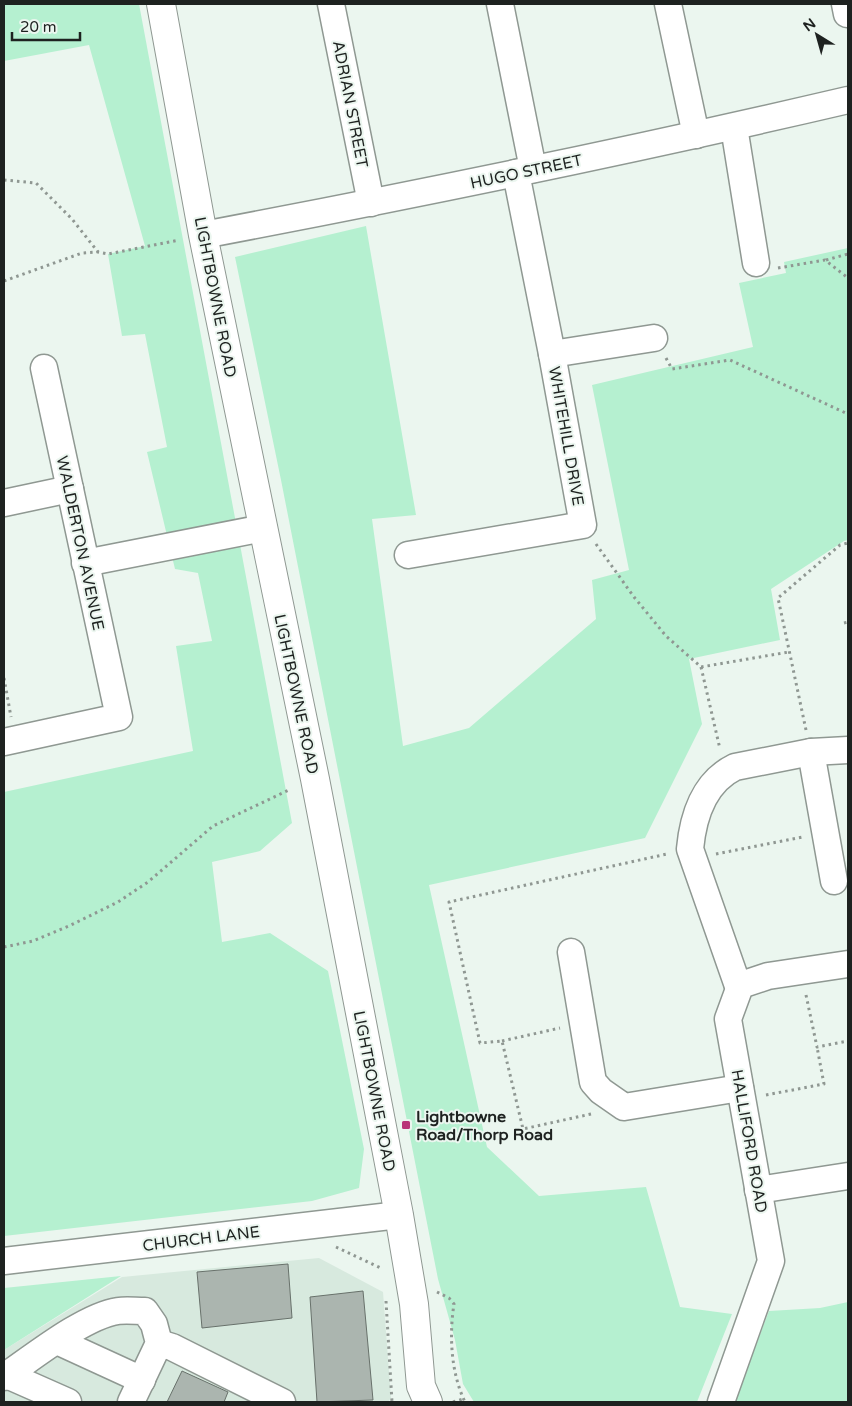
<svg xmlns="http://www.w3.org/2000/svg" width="852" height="1406" font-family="'Varela Round',sans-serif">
	<rect width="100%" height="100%" fill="#ebf6ef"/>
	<!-- built -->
	<path fill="#d7e9de" d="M 319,1258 L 383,1292 L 391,1398 L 388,1402 L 4,1402 L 4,1350 L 122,1277 Z"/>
	<!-- green -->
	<g fill="#b5f0d0">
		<path d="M 4,4 L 139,4 L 292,823 L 260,851 L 212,862 L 222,942 L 270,933 L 328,971 L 364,1149 L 359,1188 L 312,1201 L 4,1236 L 4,792 L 193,751 L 176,646 L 212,641 L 198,573 L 175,569 L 147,452 L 167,447 L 145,334 L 122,336 L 108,254 L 145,246 L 89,45 L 4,61 Z"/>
		<path d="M 366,226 L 416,515 L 372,519 L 403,746 L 469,728 L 596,619 L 592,580 L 629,570 L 592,385 L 753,347 L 739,283 L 786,273 L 784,262 L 848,248 L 848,540 L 844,541 L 771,589 L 780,640 L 689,659 L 702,724 L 645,838 L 429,885 L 487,1147 L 539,1196 L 646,1187 L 680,1307 L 732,1314 L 697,1402 L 474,1402 L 463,1384 L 455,1340 L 438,1279 L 281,480 L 235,257 Z"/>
		<path d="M 121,1276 L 4,1350 L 4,1288 Z"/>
		<path d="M 848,1302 L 848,1402 L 736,1402 L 738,1392 L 769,1311 L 820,1308 Z"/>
	</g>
	<!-- building -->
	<g fill="#abb5af" stroke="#68716b">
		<path d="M 288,1264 L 292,1318 L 202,1328 L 197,1272 Z"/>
		<path d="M 363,1291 L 373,1400 L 317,1402 L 310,1297 Z"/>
		<path d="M 182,1371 L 228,1392 L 224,1402 L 167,1402 Z"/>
	</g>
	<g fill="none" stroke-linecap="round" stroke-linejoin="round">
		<defs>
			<g id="minor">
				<path d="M 331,4 L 371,203"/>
				<path d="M 500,4 L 533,169"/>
				<path d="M 668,4 L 696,135"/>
				<path d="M 845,4 L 847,14"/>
				<path d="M 734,127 L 756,263"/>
				<path d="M 203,235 C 419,194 634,150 848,100"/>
				<path d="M 552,354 L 654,338"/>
				<path d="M 4,503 L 70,489"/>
				<path d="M 408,555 L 583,525 L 552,354 L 516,173"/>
				<path d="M 85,563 L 263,528"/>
				<path d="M 4,742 L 119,717 L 44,368"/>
				<path d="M 811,752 L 834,881"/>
				<path d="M 571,952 L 593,1082 L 601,1091 L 624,1107 L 740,1088"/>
				<path d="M 738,986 L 690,849 C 693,817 704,782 735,767 L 811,752 L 848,750"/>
				<path d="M 758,1190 L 848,1176"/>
				<path d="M 4,1261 L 399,1215"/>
				<path d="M 57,1341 L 142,1380"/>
				<path d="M 159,1343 L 172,1347 L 282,1402"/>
				<path d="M 7,1375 L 68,1402"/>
				<path d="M 4,1377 C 32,1358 84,1316 118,1311 C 126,1310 136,1311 145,1311 L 154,1324 L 159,1343 L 131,1402"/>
				<path d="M 721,1402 L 771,1261 L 728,1019 L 739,989 L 738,986 L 768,976 L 848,964"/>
			</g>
			<path id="major" d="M 161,4 L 203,235 L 315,779 L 399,1215 L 414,1304 L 421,1386 L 428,1402"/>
		</defs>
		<!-- minor casing -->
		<use href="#minor" stroke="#8f9892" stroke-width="29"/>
		<!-- major casing -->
		<use href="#major" stroke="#8f9892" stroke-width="30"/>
		<!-- path -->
		<g stroke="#8f9792" stroke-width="3" stroke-dasharray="2.5 4" stroke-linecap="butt">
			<path d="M 4,180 L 36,183 L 72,219 L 98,252"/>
			<path d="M 826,260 L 848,254"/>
			<path d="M 778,268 L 825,260 L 848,278"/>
			<path d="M 4,281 L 82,253 L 98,252 L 108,254 L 179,240"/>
			<path d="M 666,358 L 672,369 L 730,360 L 848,414"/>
			<path d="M 596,544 L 634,597 L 666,636 L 701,667 L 789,652"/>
			<path d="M 844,623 L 848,622"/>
			<path d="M 701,667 L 720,749"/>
			<path d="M 4,678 L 11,717"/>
			<path d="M 806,730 L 778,598 L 840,545 L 848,543"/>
			<path d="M 716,854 L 803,837"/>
			<path d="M 4,947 L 33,941 L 71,925 L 118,902 L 148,882 L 213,826 L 291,789"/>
			<path d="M 806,995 L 817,1047 L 848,1041"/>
			<path d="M 502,1041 L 560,1028"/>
			<path d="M 766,1095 L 824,1084 L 817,1047"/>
			<path d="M 591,1114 L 523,1129 L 502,1041 L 480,1043 L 449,902 L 667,854"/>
			<path d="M 336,1247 L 383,1269"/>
			<path d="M 437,1292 L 449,1298 L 454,1304 C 449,1336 451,1373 465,1402"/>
			<path d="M 386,1301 L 392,1402"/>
			<path d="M 453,1402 L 463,1399"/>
		</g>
		<!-- minor -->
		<use href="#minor" stroke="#fff" stroke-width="26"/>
		<!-- major -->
		<use href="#major" stroke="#fff" stroke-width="28"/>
	</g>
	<!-- markers -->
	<rect fill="#b93478" stroke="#ebf6ef" stroke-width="2" x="401" y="1120" width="10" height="10" rx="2.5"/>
	<g text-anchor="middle" stroke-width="4" stroke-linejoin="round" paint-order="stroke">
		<!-- street labels -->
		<g font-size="16" fill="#1e2220" stroke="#ebf6ef">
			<text transform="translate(351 104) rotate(79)" y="6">ADRIAN STREET</text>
			<text transform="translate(526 171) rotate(-12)" y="6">HUGO STREET</text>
			<text transform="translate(216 297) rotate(79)" y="6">LIGHTBOWNE ROAD</text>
			<text transform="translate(567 436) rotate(80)" y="6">WHITEHILL DRIVE</text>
			<text transform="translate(81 543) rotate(78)" y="6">WALDERTON AVENUE</text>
			<text transform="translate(297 694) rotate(78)" y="6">LIGHTBOWNE ROAD</text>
			<text transform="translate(375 1091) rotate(79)" y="6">LIGHTBOWNE ROAD</text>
			<text transform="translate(750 1141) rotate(80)" y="6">HALLIFORD ROAD</text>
			<text transform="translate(201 1238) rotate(-7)" y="6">CHURCH LANE</text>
		</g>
		<!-- poi labels -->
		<g font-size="16" font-weight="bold" fill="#1e2220" stroke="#ebf6ef" text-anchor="start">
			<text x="416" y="1122">Lightbowne<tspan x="416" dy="18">Road/Thorp Road</tspan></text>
		</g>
	</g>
	<!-- border -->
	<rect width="852" height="1406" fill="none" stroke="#1e2220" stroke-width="10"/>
	<!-- north arrow -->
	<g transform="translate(817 35) rotate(323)" stroke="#ebf6ef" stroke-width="4" paint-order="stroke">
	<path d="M0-4L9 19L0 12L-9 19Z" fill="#1e2220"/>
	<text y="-8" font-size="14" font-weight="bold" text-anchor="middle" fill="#1e2220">N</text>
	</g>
	<!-- scale -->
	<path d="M12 32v8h68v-8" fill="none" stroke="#1e2220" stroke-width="2.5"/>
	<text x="20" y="32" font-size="15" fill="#1e2220" stroke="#ebf6ef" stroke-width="4" paint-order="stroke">20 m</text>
</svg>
